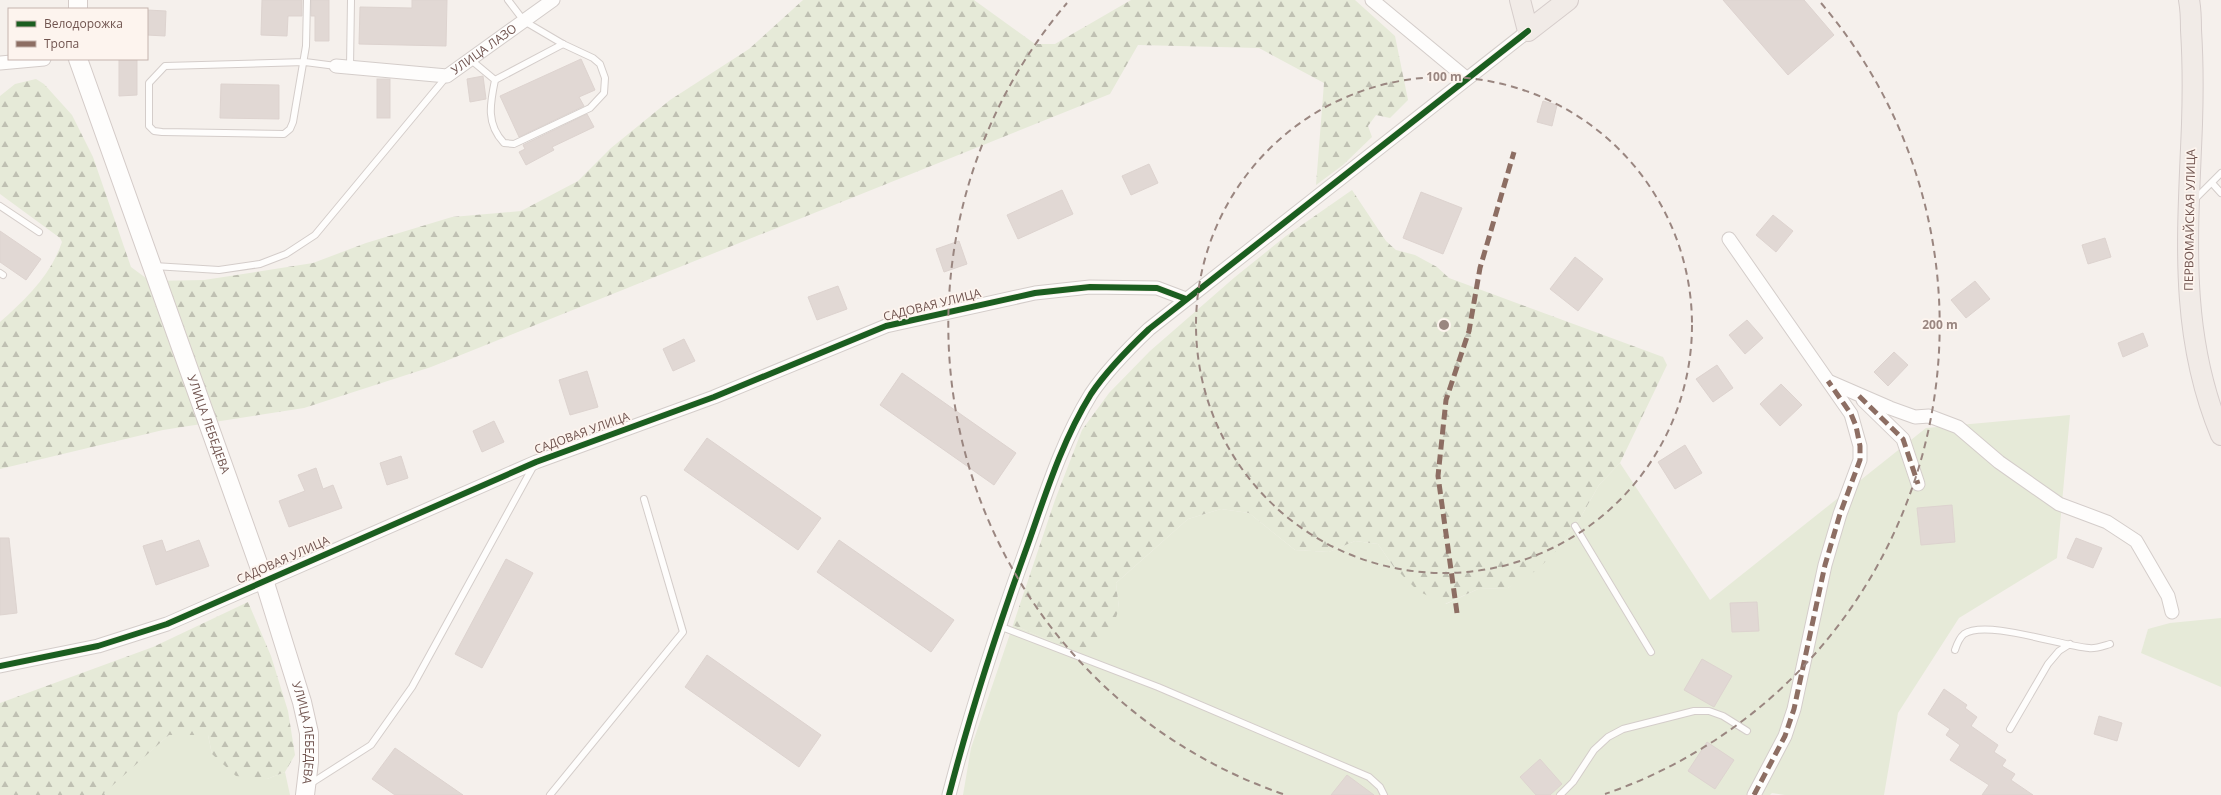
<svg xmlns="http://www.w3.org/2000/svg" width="2221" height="795" font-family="'Open Sans',sans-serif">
	<defs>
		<pattern id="forest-firs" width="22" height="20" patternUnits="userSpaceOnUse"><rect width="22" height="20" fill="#e6ead8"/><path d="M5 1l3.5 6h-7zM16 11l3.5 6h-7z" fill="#bfc0b2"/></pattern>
	</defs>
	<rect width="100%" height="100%" fill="#f5f0ec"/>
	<!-- green -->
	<g fill="#e6ead8">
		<path d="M 2070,415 L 2057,558 L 1959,618 L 1898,713 L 1884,795 L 1785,795 L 1772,793 L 1770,795 L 963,795 L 971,748 L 1013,625 L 1053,642 L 1119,608 L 1116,583 L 1188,519 L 1221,509 L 1249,513 L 1295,550 L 1329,552 L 1355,541 L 1378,544 L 1393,566 L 1446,604 L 1478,589 L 1508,588 L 1560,547 L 1582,515 L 1599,485 L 1620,463 L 1710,600 L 1926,428 Z"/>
		<path d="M 2221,618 L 2221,687 L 2141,653 L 2148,629 L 2170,623 Z"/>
		<path d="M 169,735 L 208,735 L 212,754 L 267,779 L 285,772 L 290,795 L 105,795 L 103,793 Z"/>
	</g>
	<!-- forest -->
	<g fill="url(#forest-firs)">
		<path d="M 803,0 L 974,0 L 1035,44 L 1055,44 L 1131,0 L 1355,0 L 1395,36 L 1408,100 L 1390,118 L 1376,115 L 1368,126 L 1372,137 L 1343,165 L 1316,185 L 1324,83 L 1259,48 L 1138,45 L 1110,94 L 431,367 L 304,408 L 163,430 L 0,469 L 0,322 C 25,300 51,275 62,242 L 60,238 L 0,194 L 0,96 L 15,84 L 36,79 L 44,84 L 72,115 L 93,157 L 131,267 L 150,281 L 204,280 L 313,263 L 366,243 L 452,217 L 521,211 L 578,181 L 611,148 L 670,100 L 749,49 Z"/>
		<path d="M 1352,190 L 1386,241 L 1396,250 L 1415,255 L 1437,267 L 1449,278 L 1663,357 L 1667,365 L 1620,463 L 1599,485 L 1582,515 L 1560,547 L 1537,570 L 1508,588 L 1478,589 L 1445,604 L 1418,591 L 1393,566 L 1378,544 L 1355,541 L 1329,552 L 1295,550 L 1249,513 L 1221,509 L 1188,519 L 1116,583 L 1119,608 L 1112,630 L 1088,650 L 1053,642 L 1013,625 L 1055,500 L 1082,430 L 1109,393 L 1150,351 L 1235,277 L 1286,236 Z"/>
		<path d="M 248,602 L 271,656 L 288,711 L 295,755 L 285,772 L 267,779 L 236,776 L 212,754 L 208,735 L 169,735 L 104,793 L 105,795 L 0,795 L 0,703 L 153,647 Z"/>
	</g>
	<!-- building -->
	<g fill="#e1d8d4" stroke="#ddd3cf">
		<path d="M 262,0 L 302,0 L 302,16 L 288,16 L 287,36 L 261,35 Z"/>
		<path d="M 311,0 L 329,0 L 329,41 L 315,41 L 315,16 L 311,16 Z"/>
		<path d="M 412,0 L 447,0 L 446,46 L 359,44 L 360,7 L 412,8 Z"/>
		<path d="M 1723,0 L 1804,0 L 1834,35 L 1788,75 Z"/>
		<path d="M 147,10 L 166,11 L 165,36 L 147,35 Z"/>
		<path d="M 119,59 L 137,59 L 137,95 L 119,96 Z"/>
		<path d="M 581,59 L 595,90 L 579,97 L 584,106 L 519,137 L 500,96 Z"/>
		<path d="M 483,76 L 486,99 L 470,102 L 467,79 Z"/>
		<rect x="377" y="79" width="13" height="39"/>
		<path d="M 221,84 L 279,85 L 279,119 L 220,118 Z"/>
		<path d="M 1543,101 L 1557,105 L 1552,126 L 1537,122 Z"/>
		<path d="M 587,114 L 594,127 L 552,147 L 554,150 L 526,165 L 519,152 L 525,149 L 523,145 Z"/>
		<path d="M 1149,164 L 1158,183 L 1131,195 L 1122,176 Z"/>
		<path d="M 1062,190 L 1073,214 L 1018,239 L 1007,215 Z"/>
		<path d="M 1421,192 L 1462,208 L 1443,254 L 1403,238 Z"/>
		<path d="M 1773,215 L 1793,231 L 1776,252 L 1756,235 Z"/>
		<path d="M 0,231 L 41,259 L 26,280 L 0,262 Z"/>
		<path d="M 2105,238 L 2111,257 L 2088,264 L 2082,245 Z"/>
		<path d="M 959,241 L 967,264 L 944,272 L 936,249 Z"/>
		<path d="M 1575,257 L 1603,279 L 1578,311 L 1550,289 Z"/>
		<path d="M 1975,281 L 1990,299 L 1966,318 L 1951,300 Z"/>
		<path d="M 838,286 L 847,309 L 817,320 L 808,297 Z"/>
		<path d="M 1747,320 L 1763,338 L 1745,354 L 1729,335 Z"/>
		<path d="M 2143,333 L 2148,346 L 2123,357 L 2118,343 Z"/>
		<path d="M 684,339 L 695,361 L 673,371 L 663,349 Z"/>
		<path d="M 1894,352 L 1908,365 L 1888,386 L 1874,372 Z"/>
		<path d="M 1717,365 L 1733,388 L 1713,402 L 1696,379 Z"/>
		<path d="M 587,371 L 598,407 L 570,415 L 559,380 Z"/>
		<path d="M 902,373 L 1016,453 L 994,485 L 880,405 Z"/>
		<path d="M 1781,384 L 1802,405 L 1780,426 L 1760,404 Z"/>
		<path d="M 494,421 L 504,442 L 482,452 L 473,431 Z"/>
		<path d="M 707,438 L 821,518 L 798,550 L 684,470 Z"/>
		<path d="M 1685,445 L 1702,473 L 1675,489 L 1658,462 Z"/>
		<path d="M 401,456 L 408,478 L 387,485 L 380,463 Z"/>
		<path d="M 316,468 L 323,489 L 333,485 L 342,508 L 289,527 L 279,501 L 305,491 L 298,475 Z"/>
		<path d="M 1952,505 L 1955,542 L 1921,545 L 1917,508 Z"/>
		<path d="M 0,538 L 9,538 L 17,613 L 0,615 Z"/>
		<path d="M 2076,538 L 2102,548 L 2093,568 L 2067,558 Z"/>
		<path d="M 162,540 L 166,552 L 199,540 L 209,566 L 156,585 L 143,546 Z"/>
		<path d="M 839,540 L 954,620 L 931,652 L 817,572 Z"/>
		<path d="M 506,559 L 533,573 L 482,668 L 455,654 Z"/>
		<path d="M 1757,602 L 1759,631 L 1732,632 L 1730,603 Z"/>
		<path d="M 707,655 L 821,735 L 799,767 L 685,687 Z"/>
		<path d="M 1702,659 L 1732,676 L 1714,707 L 1684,690 Z"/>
		<path d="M 1944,689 L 1967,705 L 1965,708 L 1977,717 L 1971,726 L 1998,745 L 1994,752 L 2006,760 L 2002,766 L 2015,774 L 2011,780 L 2033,795 L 1982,795 L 1989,785 L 1950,760 L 1960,745 L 1946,735 L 1950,729 L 1928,714 Z"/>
		<path d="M 2099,716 L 2122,723 L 2117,741 L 2094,734 Z"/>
		<path d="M 1707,742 L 1734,760 L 1715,789 L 1688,771 Z"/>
		<path d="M 395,748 L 463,795 L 395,795 L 372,779 Z"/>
		<path d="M 1540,759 L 1562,784 L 1550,795 L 1536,795 L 1520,777 Z"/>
		<path d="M 1347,775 L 1374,795 L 1331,795 Z"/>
	</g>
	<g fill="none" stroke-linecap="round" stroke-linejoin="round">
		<defs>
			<g id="lane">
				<path d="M 307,0 L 306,46 L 293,122 L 290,129 L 284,134 L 162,132 L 154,131 L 149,126 L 149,83 L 165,66 L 305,62 L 336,66"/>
				<path d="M 471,60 L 495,80 C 490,104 486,124 504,143 L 514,144 L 590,108 L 604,93 L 605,78 L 600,64 L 593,58 L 563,44 L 524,21 L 508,0"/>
				<path d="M 350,67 L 351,0"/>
				<path d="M 495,80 L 563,44"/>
				<path d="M 2212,183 L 2221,193"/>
				<path d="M 2194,200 L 2221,173"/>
				<path d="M 0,206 L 39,232"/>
				<path d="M 154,266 L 219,270 L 260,264 L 286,254 L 315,235 L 447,76"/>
				<path d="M 0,273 L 3,275"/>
				<path d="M 1575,526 L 1651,652"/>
				<path d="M 999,626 L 1158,687 L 1369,777 L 1380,787 L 1384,795"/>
				<path d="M 1955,650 C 1957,644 1959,638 1964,634 C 1986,619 2061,646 2089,648 C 2095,649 2103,646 2110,644"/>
				<path d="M 2010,729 L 2048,664 L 2059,651 L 2070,644"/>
				<path d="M 310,784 L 371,745 L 412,687 L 534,465"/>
				<path d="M 550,795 L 683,632 L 644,499"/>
				<path d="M 1560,795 L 1573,782 L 1594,750 L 1608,737 L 1623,729 L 1694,711 L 1709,711 L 1723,716 L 1747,731"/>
			</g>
			<g id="street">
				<path d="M 1372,0 L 1466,78"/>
				<path d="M 0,63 L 44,59"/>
				<path id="s1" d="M 336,66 L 447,76 L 553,0"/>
				<path d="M 1729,239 L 1851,414 L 1860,446 L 1860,460 L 1840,514 L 1825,565 L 1794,709 L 1785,736 L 1754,795"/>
				<path d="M 1830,382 L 1890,408 L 1915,417 L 1929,416 L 1958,427 L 1999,462 L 2059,504 L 2107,522 L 2136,541 L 2168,596 L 2172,612"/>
				<path d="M 1863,400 L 1903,439 L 1918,484"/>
				<path d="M 0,666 L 98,646 L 167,624 L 536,462 L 714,397 L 886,326 L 1035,293 L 1090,287 L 1157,288 L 1186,299"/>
				<path d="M 949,795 C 971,710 998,627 1028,544 C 1046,493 1062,441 1091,394 C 1107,370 1128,349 1149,329 L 1528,31"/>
			</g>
			<g id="secondary">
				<path d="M 78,9 L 78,0"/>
				<path id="s2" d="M 78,59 L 264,580 L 302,702 L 309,733 L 309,762 L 305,795"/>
			</g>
			<g id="primary">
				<path d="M 1520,0 L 1528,31 L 1568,0"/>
				<path d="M 2189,0 C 2191,10 2191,20 2191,30 C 2193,61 2193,93 2192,124 C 2188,232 2178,332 2221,435"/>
			</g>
		</defs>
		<!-- lane casing -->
		<use href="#lane" stroke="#d4cdca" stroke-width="8"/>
		<!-- street casing -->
		<use href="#street" stroke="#d4cdca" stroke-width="15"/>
		<!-- secondary casing -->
		<use href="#secondary" stroke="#d4cbc8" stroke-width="20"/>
		<!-- primary casing -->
		<use href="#primary" stroke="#d6cdcb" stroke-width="22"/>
		<!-- lane -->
		<use href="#lane" stroke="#fefdfc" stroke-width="6"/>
		<!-- street -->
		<use href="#street" stroke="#fefdfc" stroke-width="13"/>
		<!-- secondary -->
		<use href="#secondary" stroke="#fefdfc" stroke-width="18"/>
		<!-- primary -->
		<use href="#primary" stroke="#f1ebe7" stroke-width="20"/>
		<!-- quiet -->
		<g stroke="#8d6e63" stroke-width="5" stroke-dasharray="10 5" stroke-linecap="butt">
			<path d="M 1859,396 L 1903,439 L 1918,484"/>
			<path d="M 1457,613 L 1438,476 L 1446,400 L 1469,331 L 1480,268 L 1514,152"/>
			<path d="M 1754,795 L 1785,736 L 1794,709 L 1825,565 L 1840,514 L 1860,460 L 1860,446 L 1856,426 L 1851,414 L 1828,381"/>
		</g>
		<defs>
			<g id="cycleway">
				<path d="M 0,666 L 98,646 L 167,624 L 536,462 L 714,397 L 886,326 L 1035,293 L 1090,287 L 1157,288 L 1186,299"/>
				<path d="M 949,795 C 971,710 998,627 1028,544 C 1046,493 1062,441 1091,394 C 1107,370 1128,349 1149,329 L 1528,31"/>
			</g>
		</defs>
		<!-- cycleway casing -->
		<use href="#cycleway" stroke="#fdf4ee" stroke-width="8"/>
		<!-- cycleway -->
		<use href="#cycleway" stroke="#1b5e20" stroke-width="6"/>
	</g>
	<!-- distance rings -->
	<g fill="none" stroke="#9a8680" stroke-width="2" stroke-dasharray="7 5">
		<circle cx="1444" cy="325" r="248"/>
		<path d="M1283 794A496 496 0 0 1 1067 3M1821 3A496 496 0 0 1 1605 794"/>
	</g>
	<g text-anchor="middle" stroke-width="3.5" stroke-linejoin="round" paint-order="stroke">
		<!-- street labels -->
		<g font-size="12" fill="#70544f" stroke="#fdf4ee">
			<text dy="4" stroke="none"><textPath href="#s1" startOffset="157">УЛИЦА ЛАЗО</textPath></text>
			<text transform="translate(2190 220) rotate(-89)" y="4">ПЕРВОМАЙСКАЯ УЛИЦА</text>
			<text transform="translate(932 305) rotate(-14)" y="4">САДОВАЯ УЛИЦА</text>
			<text dy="4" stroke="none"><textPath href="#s2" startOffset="388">УЛИЦА ЛЕБЕДЕВА</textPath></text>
			<text transform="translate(582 433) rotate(-20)" y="4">САДОВАЯ УЛИЦА</text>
			<text transform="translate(283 560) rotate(-24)" y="4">САДОВАЯ УЛИЦА</text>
			<text dy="4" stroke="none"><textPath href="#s2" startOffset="712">УЛИЦА ЛЕБЕДЕВА</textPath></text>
		</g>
	</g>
	<circle cx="1444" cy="325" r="6" fill="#9a8680" stroke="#fdf4ee" stroke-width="2"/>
	<g font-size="12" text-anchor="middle" font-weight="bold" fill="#9a8680" stroke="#fdf4ee" stroke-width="3.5" stroke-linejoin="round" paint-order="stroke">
		<text x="1444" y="81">100 m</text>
		<text x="1940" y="329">200 m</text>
	</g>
	<!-- legend -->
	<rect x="8" y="8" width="140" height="52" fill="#fdf4ee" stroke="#c5b4ae"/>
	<rect x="16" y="21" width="20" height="6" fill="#1b5e20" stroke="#c5b4ae"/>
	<text x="44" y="28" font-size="12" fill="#70544f">Велодорожка</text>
	<rect x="16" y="41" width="20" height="6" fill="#8d6e63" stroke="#c5b4ae"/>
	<text x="44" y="48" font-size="12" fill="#70544f">Тропа</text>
</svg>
